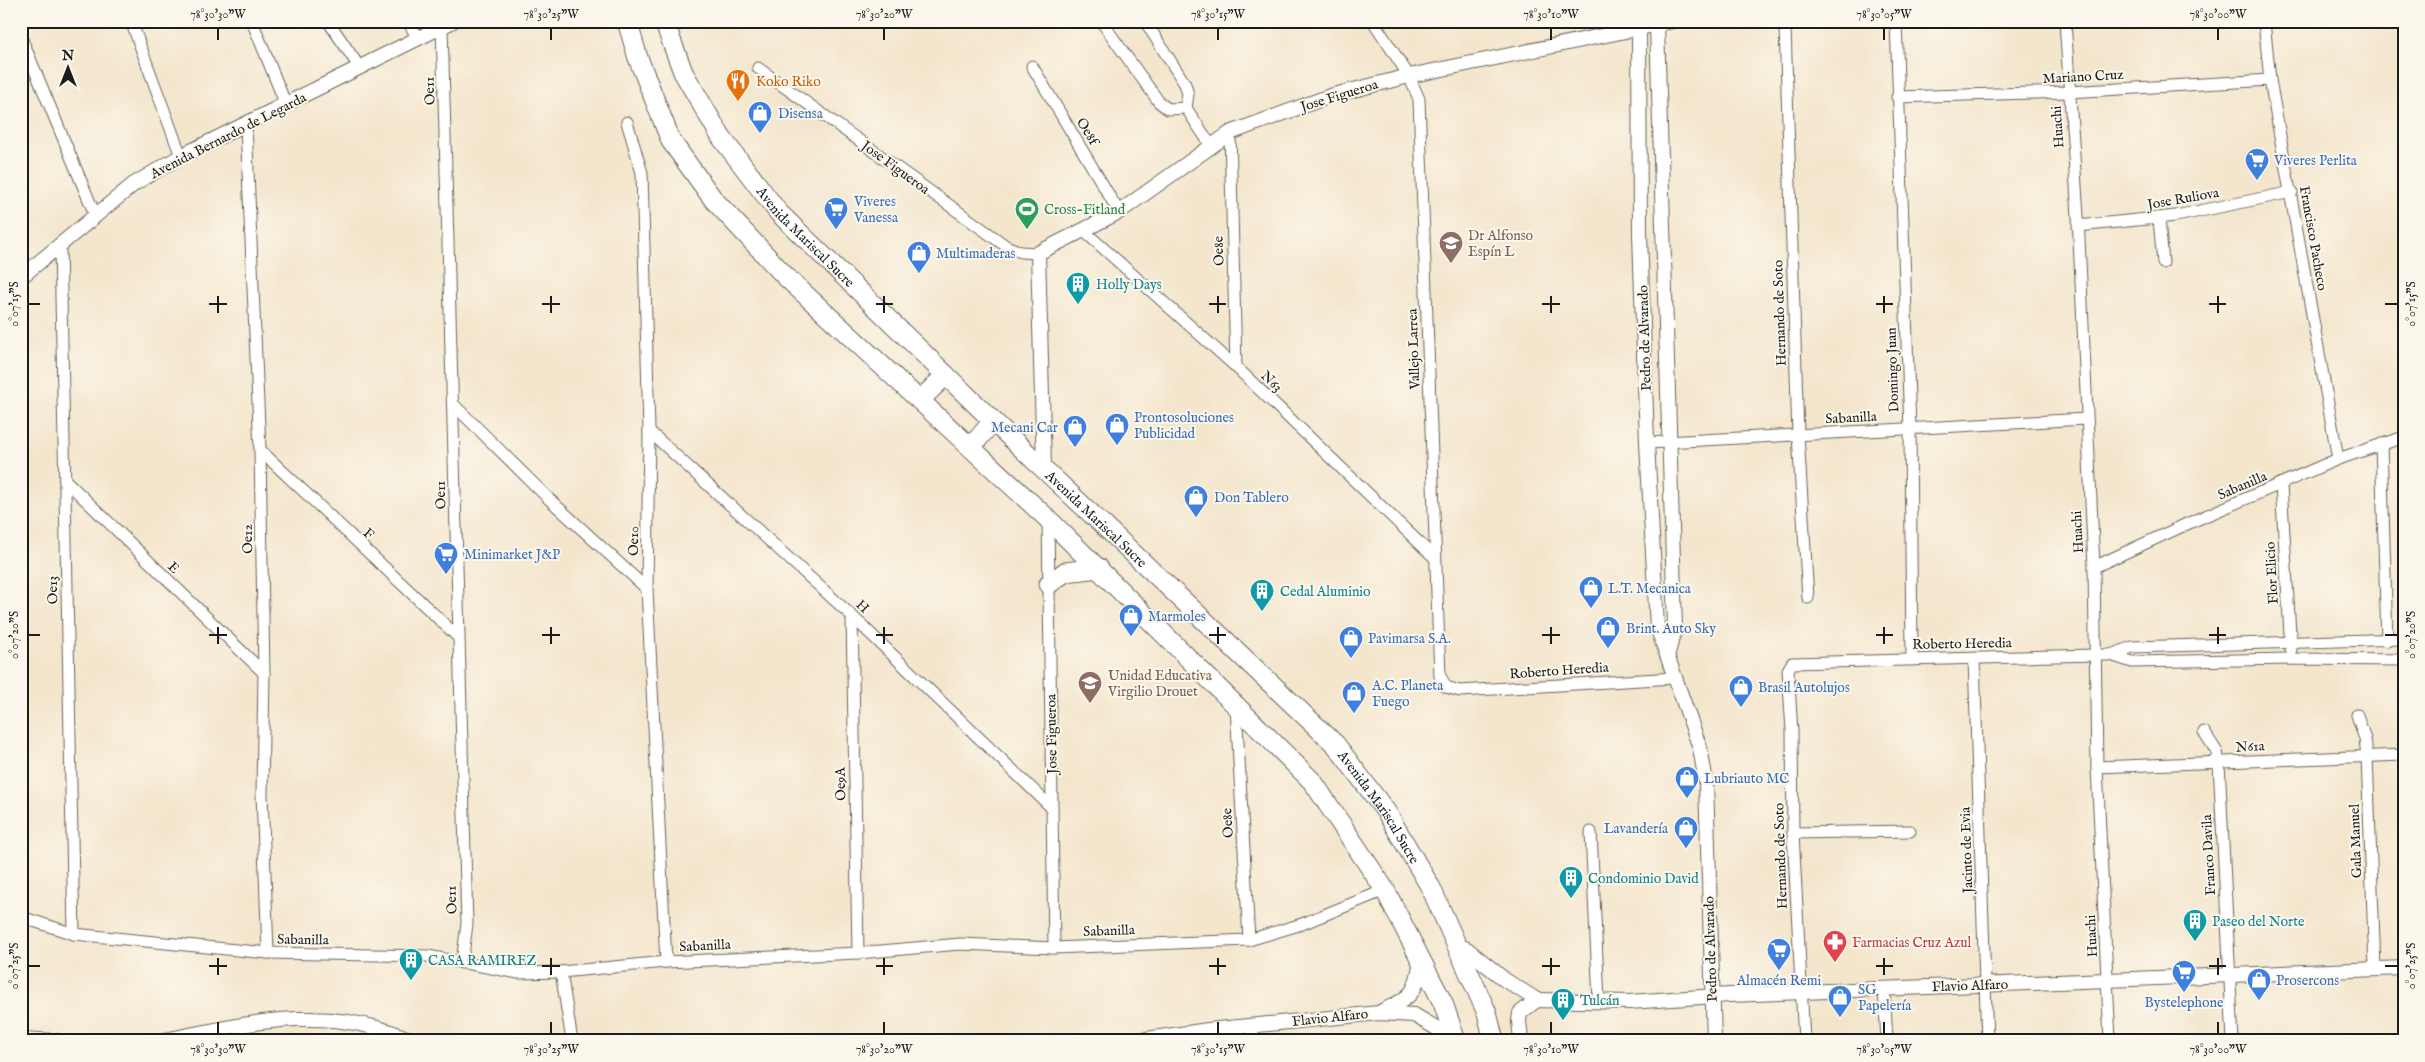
<svg xmlns="http://www.w3.org/2000/svg" width="2425" height="1062" font-family="'IM FELL English',serif">
	<rect width="100%" height="100%" fill="#fbf7ec"/>
	<filter id="ink" filterUnits="userSpaceOnUse"><feTurbulence type="fractalNoise" baseFrequency=".02" numOctaves="2"/><feDisplacementMap in="SourceGraphic" scale="10" xChannelSelector="R" yChannelSelector="G"/><feConvolveMatrix kernelMatrix="1 2 1 2 8 2 1 2 1" color-interpolation-filters="sRGB"/></filter>
	<filter id="wash" filterUnits="userSpaceOnUse"><feTurbulence type="fractalNoise" baseFrequency=".0096" numOctaves="4" result="noise"/><feDisplacementMap in="SourceGraphic" scale="20" xChannelSelector="R" yChannelSelector="G"/><feGaussianBlur stdDeviation="1.12" result="paint"/><feColorMatrix in="noise" values="0 0 0 0 0 0 0 0 0 0 0 0 0 0 0 0 0 1.4 0 .05"/><feComposite in="paint" operator="in"/></filter>
	<g filter="url(#wash)">
		<rect width="100%" height="100%" fill="#f4e6cd"/>
	</g>
	<g filter="url(#ink)">
		<g fill="none" stroke-linecap="round" stroke-linejoin="round">
			<defs>
				<g id="minor">
					<path d="M 131,21 L 181,156"/>
					<path d="M 252,21 L 286,105"/>
					<path d="M 328,21 L 360,68"/>
					<path d="M 408,21 L 418,39"/>
					<path d="M 1101,21 L 1159,102 L 1168,109 L 1186,108"/>
					<path d="M 1145,21 L 1185,84 L 1188,94 L 1186,108 L 1212,147"/>
					<path d="M 1373,21 L 1409,76 L 1419,99 L 1440,676 L 1446,687 L 1460,691 L 1674,678"/>
					<path d="M 1896,21 L 1910,429 L 1912,658"/>
					<path d="M 2065,21 L 2078,216 L 2094,567 L 2097,767 L 2110,1041"/>
					<path d="M 2264,21 L 2270,80 L 2338,459"/>
					<path d="M 442,27 L 467,924 L 462,963"/>
					<path d="M 1785,27 L 1798,435 L 1808,598"/>
					<path d="M 21,37 L 96,217"/>
					<path d="M 1032,66 L 1119,212"/>
					<path d="M 758,68 L 1006,246 L 1021,252 L 1038,253"/>
					<path d="M 1897,97 L 2069,92 L 2270,80"/>
					<path d="M 627,122 L 642,173 L 649,431 L 647,589 L 666,962"/>
					<path d="M 246,125 L 260,450 L 264,673 L 262,794 L 268,953"/>
					<path d="M 1230,133 L 1236,367"/>
					<path d="M 2159,219 L 2163,263"/>
					<path d="M 2078,226 L 2176,216 L 2292,192"/>
					<path d="M 1084,231 L 1236,367 L 1435,558"/>
					<path d="M 60,246 L 74,934"/>
					<path d="M 454,405 L 549,499 L 647,589"/>
					<path d="M 649,431 L 852,616 L 1052,808"/>
					<path d="M 1647,443 L 2086,419"/>
					<path d="M 2381,444 L 2387,641"/>
					<path d="M 260,450 L 458,637"/>
					<path d="M 65,480 L 264,673"/>
					<path d="M 2281,485 L 2291,650"/>
					<path d="M 1048,519 L 1054,948"/>
					<path d="M 2094,567 L 2189,523 L 2338,459 L 2404,437"/>
					<path d="M 852,616 L 858,953"/>
					<path d="M 2111,655 L 2132,647 L 2404,639"/>
					<path d="M 1974,659 L 1987,1041"/>
					<path d="M 1236,706 L 1249,940"/>
					<path d="M 2357,715 L 2365,739 L 2367,756 L 2375,968"/>
					<path d="M 2204,732 L 2217,752 L 2219,763 L 2233,1041"/>
					<path d="M 2097,767 L 2404,755"/>
					<path d="M 1591,832 L 1599,1001"/>
					<path d="M 1793,833 L 1910,831"/>
					<path d="M 21,917 L 74,934 L 268,953 L 428,956 L 518,973 L 561,972 L 666,962 L 858,953 L 960,944 L 1054,948 L 1249,940 L 1302,924 L 1385,890"/>
					<path d="M 561,972 L 572,1041"/>
					<path d="M 1884,989 L 1887,1041"/>
					<path d="M 1252,1025 L 1254,1041"/>
					<path d="M 1207,1041 L 1208,1030"/>
					<path d="M 1804,1041 L 1793,833 L 1792,731 L 1788,670 L 1792,663 L 2095,655 L 2111,655 L 2132,662 L 2291,659 L 2404,660"/>
				</g>
				<g id="tertiary">
					<path d="M 1657,25 L 1675,627 L 1668,653"/>
					<path d="M 1639,28 L 1640,234 L 1647,443 L 1657,627 L 1700,748 L 1706,782 L 1714,1041"/>
					<path d="M 21,277 L 134,184 L 181,156 L 453,21"/>
					<path d="M 1044,468 L 1038,253 L 1119,212 L 1230,133 L 1330,96 L 1409,76 L 1673,21"/>
					<path d="M 1456,944 L 1467,949 L 1505,980 L 1537,1000"/>
					<path d="M 1382,1011 C 1413,996 1416,994 1421,959"/>
					<path d="M 21,1039 L 56,1041"/>
					<path d="M 160,1041 C 250,1023 326,1002 414,1041"/>
					<path d="M 1133,1041 L 1208,1030 L 1379,1013 L 1414,1015 L 1455,1039"/>
					<path d="M 1521,1041 L 1519,1021 L 1520,1013 L 1537,1000 L 1629,1002 L 1730,995 L 2404,968"/>
				</g>
				<g id="primary">
					<path d="M 627,21 L 638,58 L 671,141 L 713,199 L 785,276 L 1048,519 L 1313,782 L 1385,890 L 1443,1003 L 1456,1041"/>
					<path id="s1" d="M 664,21 L 683,72 L 721,137 L 778,212 L 993,421 L 1336,745 L 1387,813 L 1431,888 L 1487,1013 L 1494,1041"/>
					<path d="M 921,399 L 946,375"/>
					<path d="M 971,447 L 993,421"/>
					<path d="M 1049,584 L 1065,572 L 1099,568"/>
				</g>
			</defs>
			<!-- minor casing -->
			<use href="#minor" stroke="#68635a" stroke-width="13"/>
			<!-- tertiary casing -->
			<use href="#tertiary" stroke="#68635a" stroke-width="16"/>
			<!-- primary casing -->
			<use href="#primary" stroke="#68635a" stroke-width="21"/>
			<!-- minor -->
			<use href="#minor" stroke="#fff" stroke-width="11"/>
			<!-- tertiary -->
			<use href="#tertiary" stroke="#fff" stroke-width="14"/>
			<!-- primary -->
			<use href="#primary" stroke="#fff" stroke-width="19"/>
		</g>
	</g>
	<!-- ticks -->
	<path fill="none" stroke="#1c1c1c" stroke-width="2" d="M 218,28 L 218,40M 551,28 L 551,40M 884,28 L 884,40M 1218,28 L 1218,40M 1551,28 L 1551,40M 1884,28 L 1884,40M 2218,28 L 2218,40M 218,296 L 218,313M 551,296 L 551,313M 884,296 L 884,313M 1218,296 L 1218,313M 1551,296 L 1551,313M 1884,296 L 1884,313M 2218,296 L 2218,313M 28,304 L 40,304M 209,304 L 227,304M 542,304 L 560,304M 876,304 L 893,304M 1209,304 L 1226,304M 1542,304 L 1560,304M 1876,304 L 1893,304M 2209,304 L 2226,304M 2385,304 L 2398,304M 218,627 L 218,644M 551,627 L 551,644M 884,627 L 884,644M 1218,627 L 1218,644M 1551,627 L 1551,644M 1884,627 L 1884,644M 2218,627 L 2218,644M 28,635 L 40,635M 209,635 L 227,635M 542,635 L 560,635M 876,635 L 893,635M 1209,635 L 1226,635M 1542,635 L 1560,635M 1876,635 L 1893,635M 2209,635 L 2226,635M 2385,635 L 2398,635M 218,958 L 218,975M 551,958 L 551,975M 884,958 L 884,975M 1218,958 L 1218,975M 1551,958 L 1551,975M 1884,958 L 1884,975M 2218,958 L 2218,975M 28,966 L 40,966M 209,966 L 227,966M 542,966 L 560,966M 876,966 L 893,966M 1209,966 L 1226,966M 1542,966 L 1560,966M 1876,966 L 1893,966M 2209,966 L 2226,966M 2385,966 L 2398,966M 218,1022 L 218,1034M 551,1022 L 551,1034M 884,1022 L 884,1034M 1218,1022 L 1218,1034M 1551,1022 L 1551,1034M 1884,1022 L 1884,1034M 2218,1022 L 2218,1034"/>
	<!-- icons -->
	<defs>
		<symbol id="restaurant-pin" viewBox="-11 -11 22 30"><path d="M0 17L-7.5 6A9.5 9.5 0 1 1 7.5 6Z" fill="#e8710a" stroke="#fbf7ec"/><path d="M-5-6h1v4h1v-4h1v4h1v-4h1v5L-1.5 .5V6h-2V.5L-5-1ZM5-6V6H3V1.5H1.5Q1.5-4 5-6Z" fill="#fff"/></symbol>
		<symbol id="shop-pin" viewBox="-11 -11 22 30"><path d="M0 17L-7.5 6A9.5 9.5 0 1 1 7.5 6Z" fill="#3f7fe0" stroke="#fbf7ec"/><path d="M-5-2.5h2.3a2.7 3.5 0 0 1 5.4 0H5L5.5 6h-11ZM-1.5-2.5h3a1.5 2.3 0 0 0-3 0Z" fill="#fff"/></symbol>
		<symbol id="supermarket-pin" viewBox="-11 -11 22 30"><path d="M0 17L-7.5 6A9.5 9.5 0 1 1 7.5 6Z" fill="#3f7fe0" stroke="#fbf7ec"/><path d="M-6-5.5h2.5l.6 2H6L4.5 2H-2.5L-4.4-4H-6ZM-1.5 3.2a1.3 1.3 0 1 0 .1 0ZM3 3.2a1.3 1.3 0 1 0 .1 0Z" fill="#fff"/></symbol>
		<symbol id="stadium-pin" viewBox="-11 -11 22 30"><path d="M0 17L-7.5 6A9.5 9.5 0 1 1 7.5 6Z" fill="#2e9e5b" stroke="#fbf7ec"/><path d="M0-5a6.5 5 0 1 0 0 10a6.5 5 0 1 0 0-10ZM-3.5-1.8h7v3.6h-7Z" fill="#fff"/></symbol>
		<symbol id="school-pin" viewBox="-11 -11 22 30"><path d="M0 17L-7.5 6A9.5 9.5 0 1 1 7.5 6Z" fill="#8d6e63" stroke="#fbf7ec"/><path d="M0-5L7-2L0 1L-7-2ZM-4 1L0 2.5L4 1V4Q0 6-4 4Z" fill="#fff"/></symbol>
		<symbol id="building-pin" viewBox="-11 -11 22 30"><path d="M0 17L-7.5 6A9.5 9.5 0 1 1 7.5 6Z" fill="#0f9aa8" stroke="#fbf7ec"/><path d="M-4-6H4V6H1V3H-1V6H-4ZM-2.5-4.3h1.7v1.8h-1.7ZM.8-4.3h1.7v1.8H.8ZM-2.5-1h1.7V.8h-1.7ZM.8-1h1.7V.8H.8Z" fill="#fff"/></symbol>
		<symbol id="pharmacy-pin" viewBox="-11 -11 22 30"><path d="M0 17L-7.5 6A9.5 9.5 0 1 1 7.5 6Z" fill="#e0444e" stroke="#fbf7ec"/><path d="M-2-6h4v4h4v4h-4v4h-4v-4h-4v-4h4Z" fill="#fff"/></symbol>
	</defs>
	<g fill-rule="evenodd">
		<use href="#restaurant-pin" x="724" y="67" width="28" height="38"/>
		<use href="#shop-pin" x="746" y="99" width="28" height="38"/>
		<use href="#supermarket-pin" x="2243" y="146" width="28" height="38"/>
		<use href="#supermarket-pin" x="822" y="195" width="28" height="38"/>
		<use href="#stadium-pin" x="1013" y="195" width="28" height="38"/>
		<use href="#school-pin" x="1437" y="229" width="28" height="38"/>
		<use href="#shop-pin" x="905" y="239" width="28" height="38"/>
		<use href="#building-pin" x="1064" y="270" width="28" height="38"/>
		<use href="#shop-pin" x="1103" y="411" width="28" height="38"/>
		<use href="#shop-pin" x="1061" y="413" width="28" height="38"/>
		<use href="#shop-pin" x="1182" y="483" width="28" height="38"/>
		<use href="#supermarket-pin" x="432" y="540" width="28" height="38"/>
		<use href="#shop-pin" x="1577" y="574" width="28" height="38"/>
		<use href="#building-pin" x="1248" y="577" width="28" height="38"/>
		<use href="#shop-pin" x="1117" y="602" width="28" height="38"/>
		<use href="#shop-pin" x="1594" y="614" width="28" height="38"/>
		<use href="#shop-pin" x="1337" y="624" width="28" height="38"/>
		<use href="#school-pin" x="1076" y="669" width="28" height="38"/>
		<use href="#shop-pin" x="1727" y="673" width="28" height="38"/>
		<use href="#shop-pin" x="1340" y="679" width="28" height="38"/>
		<use href="#shop-pin" x="1673" y="764" width="28" height="38"/>
		<use href="#shop-pin" x="1672" y="814" width="28" height="38"/>
		<use href="#building-pin" x="1557" y="864" width="28" height="38"/>
		<use href="#building-pin" x="2181" y="907" width="28" height="38"/>
		<use href="#pharmacy-pin" x="1821" y="928" width="28" height="38"/>
		<use href="#supermarket-pin" x="1765" y="936" width="28" height="38"/>
		<use href="#building-pin" x="397" y="946" width="28" height="38"/>
		<use href="#supermarket-pin" x="2170" y="958" width="28" height="38"/>
		<use href="#shop-pin" x="2245" y="966" width="28" height="38"/>
		<use href="#shop-pin" x="1826" y="983" width="28" height="38"/>
		<use href="#building-pin" x="1549" y="986" width="28" height="38"/>
	</g>
	<g text-anchor="middle" stroke-width="4" stroke-linejoin="round" paint-order="stroke">
		<!-- street labels -->
		<g font-size="14" fill="#1c1c1c" stroke="#fbf7ec">
			<text transform="translate(2083 76) rotate(-3)" y="5">Mariano Cruz</text>
			<text transform="translate(429 91) rotate(-92)" y="5">Oe11</text>
			<text transform="translate(1339 95) rotate(-17)" y="5">Jose Figueroa</text>
			<text transform="translate(2057 127) rotate(-94)" y="5">Huachi</text>
			<text transform="translate(1088 131) rotate(59)" y="5">Oe8f</text>
			<text transform="translate(228 135) rotate(-27)" y="5">Avenida Bernardo de Legarda</text>
			<text transform="translate(896 167) rotate(36)" y="5">Jose Figueroa</text>
			<text transform="translate(2183 198) rotate(-10)" y="5">Jose Ruliova</text>
			<text dy="5" stroke="none"><textPath href="#s1" startOffset="261">Avenida Mariscal Sucre</textPath></text>
			<text transform="translate(2314 238) rotate(80)" y="5">Francisco Pacheco</text>
			<text transform="translate(1218 251) rotate(-92)" y="5">Oe8e</text>
			<text transform="translate(1779 313) rotate(-92)" y="5">Hernando de Soto</text>
			<text transform="translate(1644 338) rotate(-92)" y="5">Pedro de Alvarado</text>
			<text transform="translate(1413 349) rotate(-92)" y="5">Vallejo Larrea</text>
			<text transform="translate(1892 370) rotate(-92)" y="5">Domingo Juan</text>
			<text transform="translate(1272 381) rotate(44)" y="5">N63</text>
			<text transform="translate(1851 417) rotate(-3)" y="5">Sabanilla</text>
			<text transform="translate(2242 485) rotate(-23)" y="5">Sabanilla</text>
			<text transform="translate(440 495) rotate(-91)" y="5">Oe11</text>
			<text dy="5" stroke="none"><textPath href="#s1" startOffset="666">Avenida Mariscal Sucre</textPath></text>
			<text transform="translate(2077 532) rotate(-93)" y="5">Huachi</text>
			<text transform="translate(369 533) rotate(43)" y="5">F</text>
			<text transform="translate(247 539) rotate(-91)" y="5">Oe12</text>
			<text transform="translate(633 541) rotate(-89)" y="5">Oe10</text>
			<text transform="translate(174 567) rotate(44)" y="5">E</text>
			<text transform="translate(2271 573) rotate(-93)" y="5">Flor Elicio</text>
			<text transform="translate(52 590) rotate(-91)" y="5">Oe13</text>
			<text transform="translate(863 606) rotate(43)" y="5">H</text>
			<text transform="translate(1962 643) rotate(-1)" y="5">Roberto Heredia</text>
			<text transform="translate(1559 670) rotate(-4)" y="5">Roberto Heredia</text>
			<text transform="translate(1051 734) rotate(-91)" y="5">Jose Figueroa</text>
			<text transform="translate(2250 746) rotate(-3)" y="5">N61a</text>
			<text transform="translate(840 784) rotate(-91)" y="5">Oe9A</text>
			<text dy="5" stroke="none"><textPath href="#s1" startOffset="1071">Avenida Mariscal Sucre</textPath></text>
			<text transform="translate(1227 823) rotate(-93)" y="5">Oe8e</text>
			<text transform="translate(2355 841) rotate(-92)" y="5">Gala Manuel</text>
			<text transform="translate(1966 850) rotate(-92)" y="5">Jacinto de Evia</text>
			<text transform="translate(2208 855) rotate(-93)" y="5">Franco Davila</text>
			<text transform="translate(1780 856) rotate(-92)" y="5">Hernando de Soto</text>
			<text transform="translate(451 900) rotate(-92)" y="5">Oe11</text>
			<text transform="translate(1109 930) rotate(-2)" y="5">Sabanilla</text>
			<text transform="translate(2091 936) rotate(-93)" y="5">Huachi</text>
			<text transform="translate(303 939) rotate(1)" y="5">Sabanilla</text>
			<text transform="translate(705 945) rotate(-3)" y="5">Sabanilla</text>
			<text transform="translate(1710 949) rotate(-92)" y="5">Pedro de Alvarado</text>
			<text transform="translate(1970 985) rotate(-2)" y="5">Flavio Alfaro</text>
			<text transform="translate(1330 1017) rotate(-6)" y="5">Flavio Alfaro</text>
		</g>
		<!-- food labels -->
		<g font-size="14" fill="#c56008" stroke="#fbf7ec" text-anchor="start">
			<text x="756" y="86">Koko Riko</text>
		</g>
		<!-- shop labels -->
		<g font-size="14" fill="#366cbe" stroke="#fbf7ec" text-anchor="start">
			<text x="778" y="118">Disensa</text>
			<text x="2274" y="165">Viveres Perlita</text>
			<text x="854" y="206">Viveres<tspan x="854" dy="16">Vanessa</tspan></text>
			<text x="936" y="258">Multimaderas</text>
			<text x="1134" y="422">Prontosoluciones<tspan x="1134" dy="16">Publicidad</tspan></text>
			<text x="1058" y="432" text-anchor="end">Mecani Car</text>
			<text x="1214" y="502">Don Tablero</text>
			<text x="464" y="559">Minimarket J&amp;P</text>
			<text x="1608" y="593">L.T. Mecanica</text>
			<text x="1148" y="621">Marmoles</text>
			<text x="1626" y="633">Brint. Auto Sky</text>
			<text x="1368" y="643">Pavimarsa S.A.</text>
			<text x="1372" y="690">A.C. Planeta<tspan x="1372" dy="16">Fuego</tspan></text>
			<text x="1758" y="692">Brasil Autolujos</text>
			<text x="1704" y="783">Lubriauto MC</text>
			<text x="1668" y="833" text-anchor="end">Lavandería</text>
			<text x="1779" y="985" text-anchor="middle">Almacén Remi</text>
			<text x="2276" y="985">Prosercons</text>
			<text x="1858" y="994">SG<tspan x="1858" dy="16">Papelería</tspan></text>
			<text x="2184" y="1007" text-anchor="middle">Bystelephone</text>
		</g>
		<!-- leisure labels -->
		<g font-size="14" fill="#27864d" stroke="#fbf7ec" text-anchor="start">
			<text x="1044" y="214">Cross-Fitland</text>
		</g>
		<!-- education labels -->
		<g font-size="14" fill="#785e54" stroke="#fbf7ec" text-anchor="start">
			<text x="1468" y="240">Dr Alfonso<tspan x="1468" dy="16">Espín L</tspan></text>
			<text x="1108" y="680">Unidad Educativa<tspan x="1108" dy="16">Virgilio Drouet</tspan></text>
		</g>
		<!-- culture labels -->
		<g font-size="14" fill="#0d838f" stroke="#fbf7ec" text-anchor="start">
			<text x="1096" y="289">Holly Days</text>
			<text x="1280" y="596">Cedal Aluminio</text>
			<text x="1588" y="883">Condominio David</text>
			<text x="2212" y="926">Paseo del Norte</text>
			<text x="428" y="965">CASA RAMIREZ</text>
			<text x="1580" y="1005">Tulcán</text>
		</g>
		<!-- health labels -->
		<g font-size="14" fill="#be3a42" stroke="#fbf7ec" text-anchor="start">
			<text x="1852" y="947">Farmacias Cruz Azul</text>
		</g>
	</g>
	<!-- margin -->
	<rect width="2425" height="1062" fill="none" stroke="#fbf7ec" stroke-width="55"/>
	<!-- north arrow -->
	<g transform="translate(68 68)" stroke="#fbf7ec" stroke-width="4" paint-order="stroke">
	<path d="M0-4L9 19L0 12L-9 19Z" fill="#1c1c1c"/>
	<text y="-8" font-size="14" font-weight="bold" text-anchor="middle" fill="#1c1c1c">N</text>
	</g>
	<rect x="28" y="28" width="2370" height="1006" fill="none" stroke="#1c1c1c" stroke-width="2"/>
	<g font-size="12" text-anchor="middle" fill="#1c1c1c">
		<text x="218" y="18">78°30'30"W</text>
		<text x="551" y="18">78°30'25"W</text>
		<text x="884" y="18">78°30'20"W</text>
		<text x="1218" y="18">78°30'15"W</text>
		<text x="1551" y="18">78°30'10"W</text>
		<text x="1884" y="18">78°30'05"W</text>
		<text x="2218" y="18">78°30'00"W</text>
		<text transform="translate(14 304) rotate(-90)" y="4">0°07'15"S</text>
		<text transform="translate(2411 304) rotate(-90)" y="4">0°07'15"S</text>
		<text transform="translate(14 635) rotate(-90)" y="4">0°07'20"S</text>
		<text transform="translate(2411 635) rotate(-90)" y="4">0°07'20"S</text>
		<text transform="translate(14 966) rotate(-90)" y="4">0°07'25"S</text>
		<text transform="translate(2411 966) rotate(-90)" y="4">0°07'25"S</text>
		<text x="218" y="1053">78°30'30"W</text>
		<text x="551" y="1053">78°30'25"W</text>
		<text x="884" y="1053">78°30'20"W</text>
		<text x="1218" y="1053">78°30'15"W</text>
		<text x="1551" y="1053">78°30'10"W</text>
		<text x="1884" y="1053">78°30'05"W</text>
		<text x="2218" y="1053">78°30'00"W</text>
	</g>
</svg>
